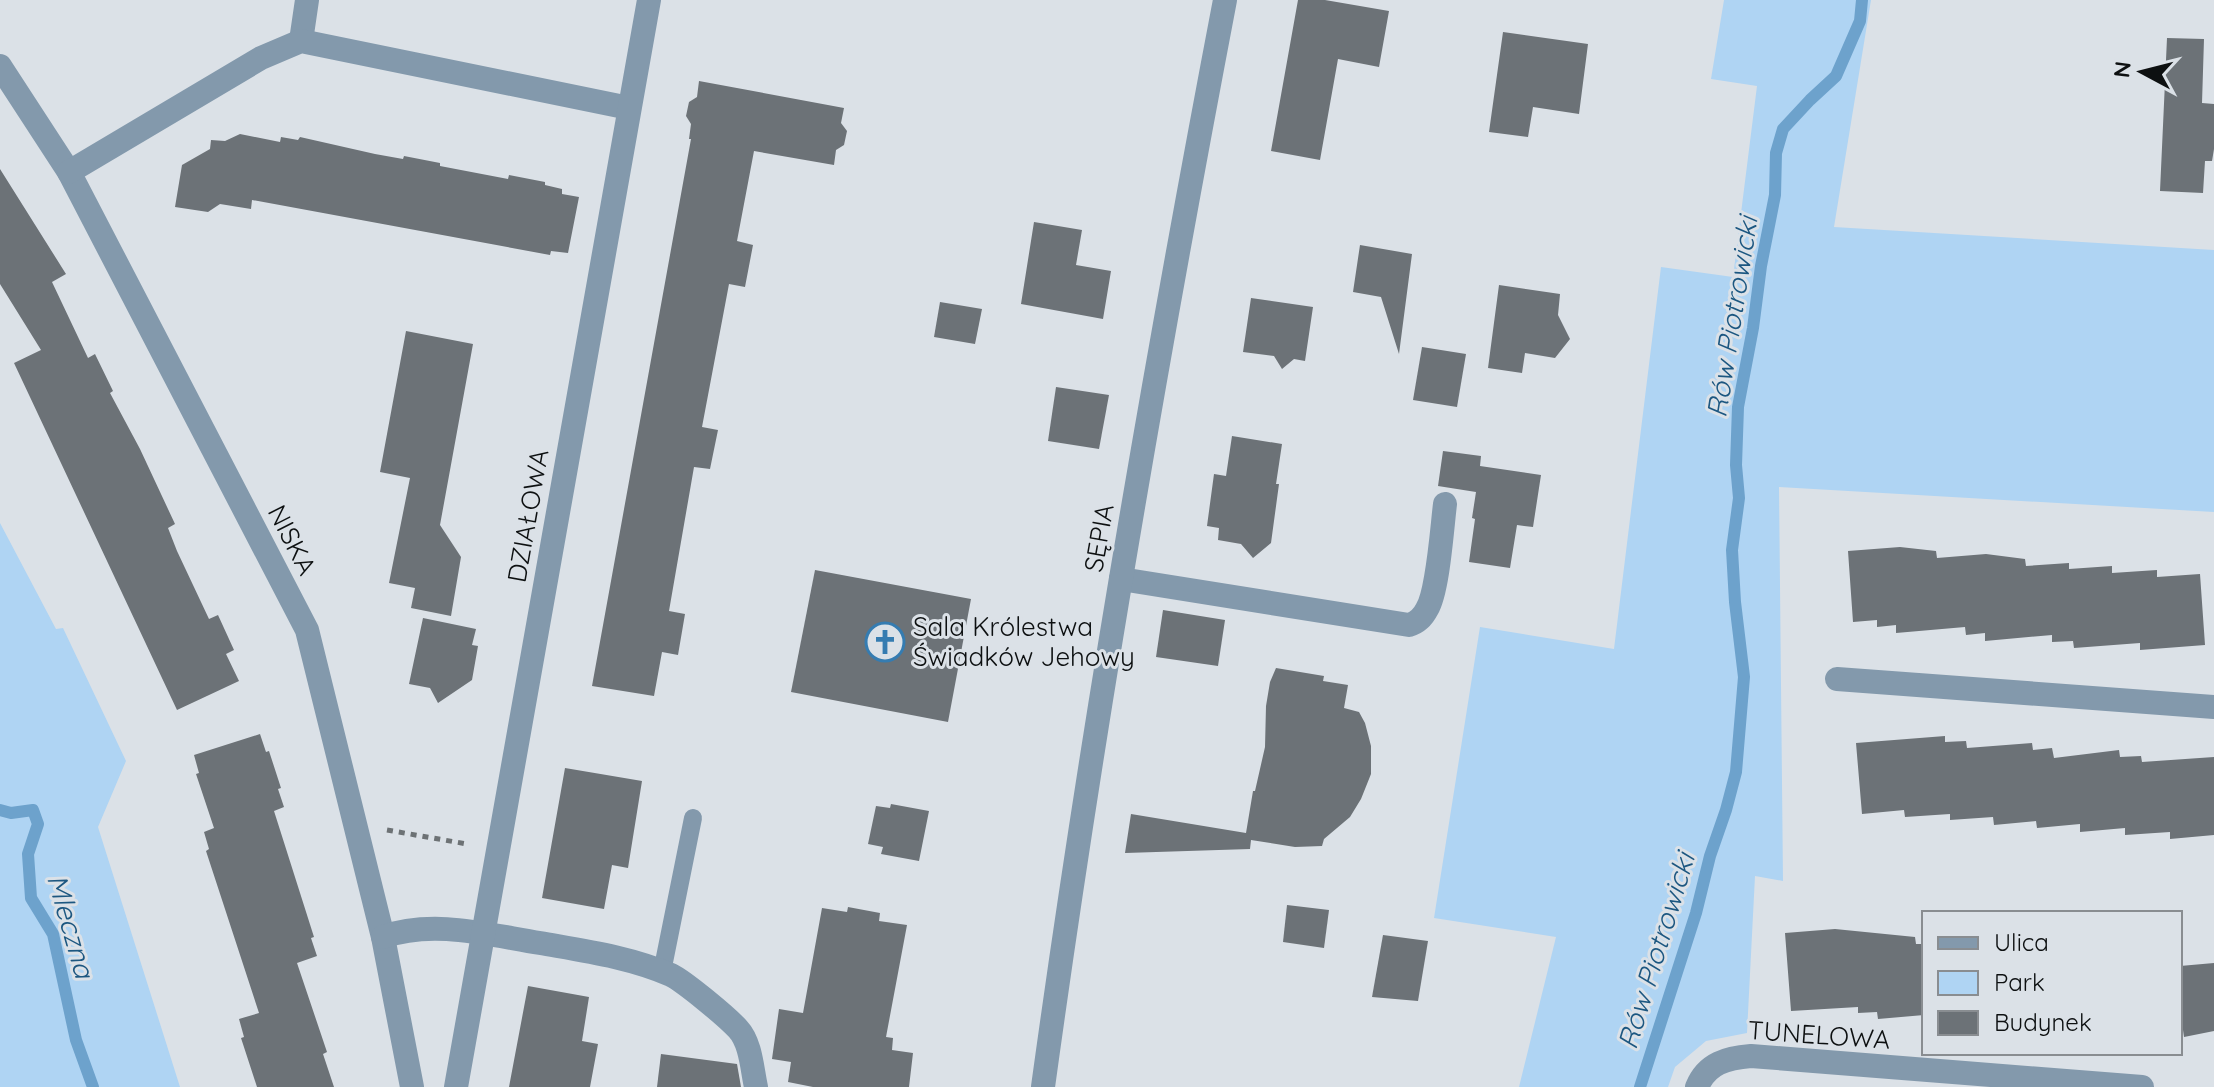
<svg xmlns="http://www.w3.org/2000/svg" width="2214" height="1087" font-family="Quicksand,sans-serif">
	<rect width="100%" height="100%" fill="#dbe1e7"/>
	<!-- green -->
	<g fill="#afd4f3">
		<path d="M 1724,0 L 1871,0 L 1834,227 L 2214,250 L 2214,512 L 1779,487 L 1783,881 L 1755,876 L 1747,1033 L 1706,1041 L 1675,1067 L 1668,1087 L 1519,1087 L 1556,937 L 1434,918 L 1480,627 L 1614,649 L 1661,267 L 1733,277 L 1757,86 L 1711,79 Z"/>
		<path d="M 0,523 L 56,629 L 63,628 L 126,761 L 98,827 L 180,1087 L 0,1087 Z"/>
	</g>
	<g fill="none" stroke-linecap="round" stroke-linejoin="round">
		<!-- stream -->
		<g stroke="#6da2cc" stroke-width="12">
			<path d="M 0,810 L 11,813 L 33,810 L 38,824 L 28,854 L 31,898 L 53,934 L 76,1040 L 93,1087"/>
			<path d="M 1640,1087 L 1696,913 L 1710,856 L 1726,810 L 1736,772 L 1744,677 L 1735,602 L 1732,550 L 1739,498 L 1736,465 L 1738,407 L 1753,328 L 1761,266 L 1775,195 L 1776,153 L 1783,129 L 1810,100 L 1836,76 L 1860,21 L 1862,0"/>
		</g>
	</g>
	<!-- building -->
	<g fill="#6c7277">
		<path d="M 1298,0 L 1325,0 L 1389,11 L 1379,67 L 1338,59 L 1320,160 L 1271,151 Z"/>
		<path d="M 1503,32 L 1588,44 L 1579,114 L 1533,107 L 1528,137 L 1489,132 Z"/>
		<path d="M 2167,38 L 2204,39 L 2202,103 L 2214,104 L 2214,149 L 2212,161 L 2205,161 L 2203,193 L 2160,191 Z"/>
		<path d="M 699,81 L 844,108 L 841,123 L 847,131 L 844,145 L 836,150 L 834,165 L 754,151 L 737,241 L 753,245 L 745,287 L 729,284 L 702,427 L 718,430 L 710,469 L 694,467 L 669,611 L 685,614 L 678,655 L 662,652 L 654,696 L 592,686 L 691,139 L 689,139 L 691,124 L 686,116 L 689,102 L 697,97 Z"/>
		<path d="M 240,134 L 280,142 L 281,137 L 298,140 L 300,137 L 375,154 L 403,159 L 404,156 L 440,163 L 440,166 L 508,179 L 509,175 L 545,182 L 545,185 L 562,189 L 562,194 L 579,197 L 568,253 L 551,251 L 550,255 L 252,200 L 251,209 L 220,204 L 208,212 L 175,207 L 182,165 L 210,149 L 211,140 L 225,141 Z"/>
		<path d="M 0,169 L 66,274 L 52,282 L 88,358 L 95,354 L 113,391 L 110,393 L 140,449 L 175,524 L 168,528 L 177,551 L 209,619 L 218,615 L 234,650 L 226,654 L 239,681 L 177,710 L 14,363 L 41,350 L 0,284 Z"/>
		<path d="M 1034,222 L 1082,230 L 1076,265 L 1111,271 L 1103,319 L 1021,304 Z"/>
		<path d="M 1360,245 L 1412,254 L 1399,354 L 1381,297 L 1353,292 Z"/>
		<path d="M 1499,285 L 1560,294 L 1558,315 L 1570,339 L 1555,358 L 1525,353 L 1522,373 L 1488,368 Z"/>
		<path d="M 1251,298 L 1313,307 L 1305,361 L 1294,359 L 1282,369 L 1274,356 L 1243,352 Z"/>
		<path d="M 940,302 L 982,309 L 975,344 L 934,337 Z"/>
		<path d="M 406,331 L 473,344 L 440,525 L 461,557 L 451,616 L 411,608 L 415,588 L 389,583 L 410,478 L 380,472 Z"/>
		<path d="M 1422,347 L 1466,354 L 1457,407 L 1413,400 Z"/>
		<path d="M 1056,387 L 1109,395 L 1099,449 L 1048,441 Z"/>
		<path d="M 1232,436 L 1282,444 L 1276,484 L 1279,484 L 1271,543 L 1253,558 L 1241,544 L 1218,540 L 1219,528 L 1207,526 L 1214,474 L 1226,476 Z"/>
		<path d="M 1443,451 L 1481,456 L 1480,466 L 1541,475 L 1533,527 L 1517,525 L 1510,568 L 1469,562 L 1475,519 L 1472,518 L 1476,492 L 1438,486 Z"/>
		<path d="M 1900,547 L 1936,551 L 1937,558 L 1986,554 L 2025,559 L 2026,566 L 2069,563 L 2069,569 L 2112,566 L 2112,573 L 2157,570 L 2157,577 L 2200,574 L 2205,645 L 2140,650 L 2140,643 L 2074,648 L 2073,641 L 2052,642 L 2052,635 L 1985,641 L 1985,633 L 1966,635 L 1965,627 L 1896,633 L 1896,625 L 1877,627 L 1877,620 L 1853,622 L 1848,551 Z"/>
		<path d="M 815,570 L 971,599 L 948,722 L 791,692 Z"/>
		<path d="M 1163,610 L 1225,620 L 1218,666 L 1156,657 Z"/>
		<path d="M 423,618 L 476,629 L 472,645 L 478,646 L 472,680 L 438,703 L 430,688 L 409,684 Z"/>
		<path d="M 1276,668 L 1324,676 L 1323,681 L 1348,685 L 1344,708 L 1359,712 L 1365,723 L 1371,746 L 1371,774 L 1361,799 L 1350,817 L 1324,839 L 1322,846 L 1295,847 L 1251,840 L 1250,849 L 1125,853 L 1131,814 L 1246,833 L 1253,791 L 1255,791 L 1265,747 L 1266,706 L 1270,682 Z"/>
		<path d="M 260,734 L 266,752 L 269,751 L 281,788 L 278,789 L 284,807 L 274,811 L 314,937 L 311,938 L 317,956 L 297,963 L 327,1052 L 323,1054 L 334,1087 L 257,1087 L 241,1038 L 244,1037 L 239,1019 L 259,1013 L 206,851 L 209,849 L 204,832 L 214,828 L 196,774 L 199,773 L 194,755 Z"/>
		<path d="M 1945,736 L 1945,742 L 1966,741 L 1967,748 L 2032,743 L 2033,750 L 2052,748 L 2054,758 L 2119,750 L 2120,757 L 2141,756 L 2142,762 L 2214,757 L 2214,835 L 2170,839 L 2170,832 L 2125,835 L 2125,828 L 2080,832 L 2080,824 L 2037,828 L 2036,821 L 1994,825 L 1993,817 L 1950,820 L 1950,814 L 1905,817 L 1904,810 L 1862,814 L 1856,743 Z"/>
		<path d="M 565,768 L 642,781 L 628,868 L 612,865 L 604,909 L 542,898 Z"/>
		<path d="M 891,804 L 929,811 L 919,861 L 881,854 L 883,847 L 868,844 L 876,806 L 890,808 Z"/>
		<path d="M 1287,905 L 1329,910 L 1324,948 L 1283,942 Z"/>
		<path d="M 848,907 L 880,913 L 879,921 L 907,925 L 886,1037 L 893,1038 L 892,1050 L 913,1053 L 909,1087 L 813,1087 L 788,1082 L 791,1062 L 772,1059 L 779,1009 L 803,1013 L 822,908 L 847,912 Z"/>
		<path d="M 1835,929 L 1915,937 L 1916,944 L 1924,944 L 1924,1015 L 1878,1019 L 1877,1012 L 1858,1013 L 1858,1007 L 1791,1011 L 1785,933 Z"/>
		<path d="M 1383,935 L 1428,941 L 1418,1001 L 1372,997 Z"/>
		<path d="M 2214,963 L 2214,1031 L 2184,1037 L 2183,1030 L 2180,1030 L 2180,966 Z"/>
		<path d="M 528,986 L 589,997 L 582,1041 L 598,1044 L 590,1087 L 509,1087 Z"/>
		<path d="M 661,1054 L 737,1064 L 741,1087 L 657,1087 Z"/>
	</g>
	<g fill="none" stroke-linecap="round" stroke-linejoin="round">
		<!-- path -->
		<path stroke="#6d7275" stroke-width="5" stroke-dasharray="6 6" stroke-linecap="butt" d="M 387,830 L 467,844"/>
		<!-- lane -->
		<path stroke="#8399ac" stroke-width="18" d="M 662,972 L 693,818"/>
		<!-- street -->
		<g stroke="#8399ac" stroke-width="24">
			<path d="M 301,41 L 307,0"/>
			<path d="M 0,66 L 69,172 L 307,630 L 383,937 L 412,1087"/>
			<path d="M 69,172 L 261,58 L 301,41 L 629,108"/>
			<path d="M 1121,579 L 1409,625 C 1416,623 1423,617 1427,609 C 1438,591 1442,528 1445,504"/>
			<path d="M 1837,679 L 2214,707"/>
			<path d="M 383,937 C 433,919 489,935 540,943 C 585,951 629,957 671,975 C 685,982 727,1017 738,1029 C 751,1043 752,1069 756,1087"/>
			<path d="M 456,1087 L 649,0"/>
			<path d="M 1043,1087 C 1093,723 1156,361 1225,0"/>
			<path d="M 1697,1087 C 1707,1063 1727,1058 1751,1056 L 2142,1087"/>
		</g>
	</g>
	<!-- icons -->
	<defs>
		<symbol id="church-ring" viewBox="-11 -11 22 22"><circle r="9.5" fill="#dbe1e7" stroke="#357cb1" stroke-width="1.5"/><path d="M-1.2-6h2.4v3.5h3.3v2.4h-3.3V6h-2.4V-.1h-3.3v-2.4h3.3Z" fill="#357cb1"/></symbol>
	</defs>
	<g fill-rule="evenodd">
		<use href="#church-ring" x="863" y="620" width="44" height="44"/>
	</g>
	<g text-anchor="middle" stroke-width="6" stroke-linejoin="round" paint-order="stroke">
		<!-- street labels -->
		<g font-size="26" fill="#0d1011" stroke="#dbe1e7">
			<text transform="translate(528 516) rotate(-80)" y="9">DZIAŁOWA</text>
			<text transform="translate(1099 538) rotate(-80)" y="9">SĘPIA</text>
			<text transform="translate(292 540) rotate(63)" y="9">NISKA</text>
			<text transform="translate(1819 1035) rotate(4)" y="9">TUNELOWA</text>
		</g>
		<!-- poi labels -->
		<g font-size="26" fill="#0d1011" stroke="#dbe1e7" text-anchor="start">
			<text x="913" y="636">Sala Królestwa<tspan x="913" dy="30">Świadków Jehowy</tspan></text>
		</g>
		<!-- water labels -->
		<g font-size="28" font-style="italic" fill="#1c5781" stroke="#dbe1e7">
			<text transform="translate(1732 317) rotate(-81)" y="10">Rów Piotrowicki</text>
			<text transform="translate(71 926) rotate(74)" y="10">Mleczna</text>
			<text transform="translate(1656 951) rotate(-73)" y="10">Rów Piotrowicki</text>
		</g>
	</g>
	<!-- legend -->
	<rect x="1922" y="911" width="260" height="144" fill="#dbe1e7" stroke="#898d91" stroke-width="2"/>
	<rect x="1938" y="937" width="40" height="12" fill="#8399ac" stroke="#898d91" stroke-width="2"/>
	<text x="1994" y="951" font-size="24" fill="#0d1011">Ulica</text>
	<rect x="1938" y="971" width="40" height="24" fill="#afd4f3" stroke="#898d91" stroke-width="2"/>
	<text x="1994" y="991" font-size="24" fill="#0d1011">Park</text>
	<rect x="1938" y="1011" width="40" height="24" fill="#6c7277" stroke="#898d91" stroke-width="2"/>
	<text x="1994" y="1031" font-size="24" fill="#0d1011">Budynek</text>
	<!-- north arrow -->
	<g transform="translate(2142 72) rotate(277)" stroke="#dbe1e7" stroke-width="6" paint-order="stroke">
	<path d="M0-6L14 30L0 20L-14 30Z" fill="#0d1011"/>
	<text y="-12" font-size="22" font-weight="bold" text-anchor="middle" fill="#0d1011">N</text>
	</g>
</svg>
